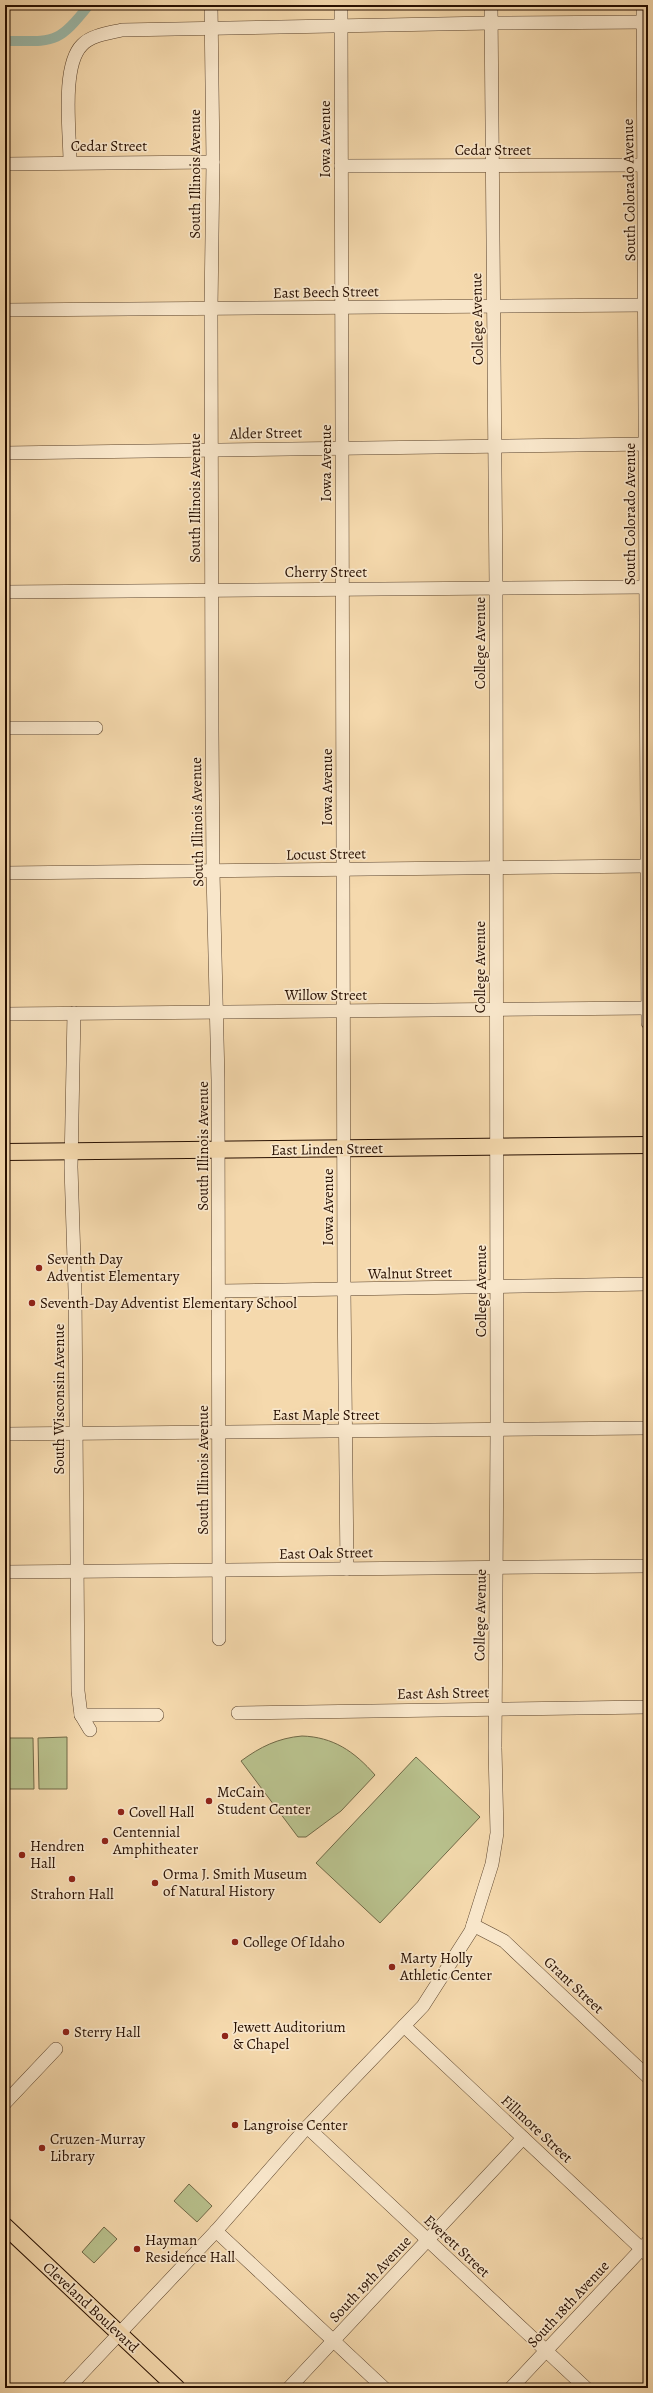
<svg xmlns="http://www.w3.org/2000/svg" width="653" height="2393" font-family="Alegreya,serif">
	<rect width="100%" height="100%" fill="#f5d9ad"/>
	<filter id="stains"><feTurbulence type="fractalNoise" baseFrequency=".005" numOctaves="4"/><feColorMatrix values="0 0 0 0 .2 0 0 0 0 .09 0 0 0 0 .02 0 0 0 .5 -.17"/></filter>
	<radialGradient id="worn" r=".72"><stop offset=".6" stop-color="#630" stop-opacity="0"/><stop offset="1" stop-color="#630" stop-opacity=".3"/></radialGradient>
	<!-- green -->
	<g fill="#b8c08c" stroke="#706846">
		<path d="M 302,1736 C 333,1737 354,1751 375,1775 L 341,1811 L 306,1837 L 298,1837 L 241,1761 C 260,1747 278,1738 302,1736 Z"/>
		<path d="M 67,1737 L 67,1789 L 39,1789 L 38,1738 Z"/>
		<path d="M 5,1738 L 33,1738 L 34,1789 L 5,1789 Z"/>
		<path d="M 416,1757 L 480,1817 L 380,1923 L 316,1863 Z"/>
		<path d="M 189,2184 L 212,2206 L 197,2222 L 174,2201 Z"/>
		<path d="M 104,2227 L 117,2239 L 94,2263 L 82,2252 Z"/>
	</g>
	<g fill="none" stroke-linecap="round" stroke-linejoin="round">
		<!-- canal -->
		<path stroke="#9cbaab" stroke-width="10" d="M 5,41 C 55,41 57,45 89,5"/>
		<defs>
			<g id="minor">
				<path d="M 211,5 L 213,162 L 211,309 L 212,730 L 213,872 L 218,1080 L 219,1639"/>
				<path d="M 341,5 L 344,1290 L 347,1569"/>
				<path d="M 643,5 L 648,1023"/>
				<path d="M 70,162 C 70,133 61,66 82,45 C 91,35 110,33 122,30 L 491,23 L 648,22"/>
				<path d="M 5,164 L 213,162"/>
				<path d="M 341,166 L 645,165"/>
				<path d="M 5,310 L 648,305"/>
				<path d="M 5,453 L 648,444"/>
				<path d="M 5,592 L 648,587"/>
				<path d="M 5,728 L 96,728"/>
				<path d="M 5,873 L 648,866"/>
				<path d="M 74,1013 L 71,1167 L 75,1291 L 78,1691 L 81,1715 L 90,1730"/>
				<path d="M 5,1014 L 648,1008"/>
				<path d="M 220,1291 L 648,1284"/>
				<path d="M 5,1434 L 648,1428"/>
				<path d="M 5,1572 L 648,1566"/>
				<path d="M 238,1713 L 648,1707"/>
				<path d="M 81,1715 L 157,1715"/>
				<path d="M 473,1925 L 504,1941 L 648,2077"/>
				<path d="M 404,2026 L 648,2255"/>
				<path d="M 5,2103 L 56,2049"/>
				<path d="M 307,2127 L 586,2388"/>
				<path d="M 216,2231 L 384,2388"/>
				<path d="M 68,2388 L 216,2231 L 307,2127 L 423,2006 L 471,1931 L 492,1864 L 497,1833 L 495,1748 L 497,1430 L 496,588 L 491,5"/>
				<path d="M 289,2388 L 523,2138"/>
				<path d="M 511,2388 L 648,2242"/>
			</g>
			<g id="major">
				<path d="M 5,1152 L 648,1145"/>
				<path d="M 5,2226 L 177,2388"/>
			</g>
		</defs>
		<!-- minor casing -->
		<use href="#minor" stroke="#5a422b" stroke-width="14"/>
		<!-- major casing -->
		<use href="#major" stroke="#270f00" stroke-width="18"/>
		<!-- minor -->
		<use href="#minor" stroke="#f8e6ca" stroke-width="13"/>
		<!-- major -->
		<use href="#major" stroke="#f5d9ad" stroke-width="16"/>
	</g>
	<!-- markers -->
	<g fill="#8f2418" stroke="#f8e6ca" stroke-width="1.5">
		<circle cx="39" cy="1268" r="4"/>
		<circle cx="32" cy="1303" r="4"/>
		<circle cx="209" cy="1801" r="4"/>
		<circle cx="121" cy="1812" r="4"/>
		<circle cx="105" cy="1841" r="4"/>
		<circle cx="22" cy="1855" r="4"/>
		<circle cx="72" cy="1879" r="4"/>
		<circle cx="155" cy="1883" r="4"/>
		<circle cx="235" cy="1942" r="4"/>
		<circle cx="392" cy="1967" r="4"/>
		<circle cx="66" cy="2032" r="4"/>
		<circle cx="225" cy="2036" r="4"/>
		<circle cx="235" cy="2125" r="4"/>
		<circle cx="42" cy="2148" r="4"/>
		<circle cx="137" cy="2249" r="4"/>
	</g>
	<g text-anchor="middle" stroke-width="3.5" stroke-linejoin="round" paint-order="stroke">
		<!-- street labels -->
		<g font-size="15" fill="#270f00" stroke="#f8e6ca">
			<text transform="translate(325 139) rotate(-90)" y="5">Iowa Avenue</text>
			<text x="109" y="151">Cedar Street</text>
			<text x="493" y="155">Cedar Street</text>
			<text transform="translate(195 174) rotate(-90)" y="5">South Illinois Avenue</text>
			<text transform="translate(629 190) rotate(-91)" y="5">South Colorado Avenue</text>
			<text transform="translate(326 292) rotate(-1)" y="5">East Beech Street</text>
			<text transform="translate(477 319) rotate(-91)" y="5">College Avenue</text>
			<text transform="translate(266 433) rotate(-1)" y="5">Alder Street</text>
			<text transform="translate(326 463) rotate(-90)" y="5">Iowa Avenue</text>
			<text transform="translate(195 498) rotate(-90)" y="5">South Illinois Avenue</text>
			<text transform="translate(630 514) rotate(-90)" y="5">South Colorado Avenue</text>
			<text x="326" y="577">Cherry Street</text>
			<text transform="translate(480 643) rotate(-90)" y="5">College Avenue</text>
			<text transform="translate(327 787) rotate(-90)" y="5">Iowa Avenue</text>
			<text transform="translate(197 822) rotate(-91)" y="5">South Illinois Avenue</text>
			<text transform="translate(326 854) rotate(-1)" y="5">Locust Street</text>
			<text transform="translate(480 967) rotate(-90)" y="5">College Avenue</text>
			<text x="326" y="1000">Willow Street</text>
			<text transform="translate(203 1146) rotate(-90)" y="5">South Illinois Avenue</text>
			<text transform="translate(327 1149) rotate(-1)" y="5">East Linden Street</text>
			<text transform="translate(328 1207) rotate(-90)" y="5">Iowa Avenue</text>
			<text transform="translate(410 1273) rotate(-1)" y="5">Walnut Street</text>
			<text transform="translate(481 1291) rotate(-90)" y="5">College Avenue</text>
			<text transform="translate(59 1399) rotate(-90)" y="5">South Wisconsin Avenue</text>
			<text x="326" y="1420">East Maple Street</text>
			<text transform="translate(203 1470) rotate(-90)" y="5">South Illinois Avenue</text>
			<text transform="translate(326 1553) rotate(-1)" y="5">East Oak Street</text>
			<text transform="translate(480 1615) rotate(-89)" y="5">College Avenue</text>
			<text transform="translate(443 1693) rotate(-1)" y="5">East Ash Street</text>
			<text transform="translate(574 1985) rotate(43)" y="5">Grant Street</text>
			<text transform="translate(537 2129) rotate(43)" y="5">Fillmore Street</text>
			<text transform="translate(457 2246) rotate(43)" y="5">Everett Street</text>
			<text transform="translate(370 2279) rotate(-47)" y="5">South 19th Avenue</text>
			<text transform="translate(568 2304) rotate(-47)" y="5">South 18th Avenue</text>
			<text transform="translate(91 2307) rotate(43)" y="5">Cleveland Boulevard</text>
		</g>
		<!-- poi labels -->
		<g font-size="15" fill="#270f00" stroke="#f8e6ca" text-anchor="start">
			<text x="47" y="1264">Seventh Day<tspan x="47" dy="17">Adventist Elementary</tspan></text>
			<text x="40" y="1308">Seventh-Day Adventist Elementary School</text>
			<text x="217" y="1797">McCain<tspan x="217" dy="17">Student Center</tspan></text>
			<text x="129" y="1817">Covell Hall</text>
			<text x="113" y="1837">Centennial<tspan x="113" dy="17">Amphitheater</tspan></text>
			<text x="30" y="1851">Hendren<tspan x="30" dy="17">Hall</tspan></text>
			<text x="163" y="1879">Orma J. Smith Museum<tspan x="163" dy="17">of Natural History</tspan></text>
			<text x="72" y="1899" text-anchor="middle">Strahorn Hall</text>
			<text x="243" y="1947">College Of Idaho</text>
			<text x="400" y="1963">Marty Holly<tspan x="400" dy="17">Athletic Center</tspan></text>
			<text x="233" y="2032">Jewett Auditorium<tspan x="233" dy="17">&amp; Chapel</tspan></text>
			<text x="74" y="2037">Sterry Hall</text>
			<text x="243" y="2130">Langroise Center</text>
			<text x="50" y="2144">Cruzen-Murray<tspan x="50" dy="17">Library</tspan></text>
			<text x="145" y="2245">Hayman<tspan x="145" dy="17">Residence Hall</tspan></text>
		</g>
	</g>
	<!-- margin -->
	<rect width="653" height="2393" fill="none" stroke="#f5d9ad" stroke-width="20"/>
	<rect x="6" y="6" width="641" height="2381" fill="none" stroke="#270f00" stroke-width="2"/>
	<rect x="10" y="10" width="633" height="2373" fill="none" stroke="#270f00"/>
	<rect width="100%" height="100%" filter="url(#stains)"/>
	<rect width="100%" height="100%" fill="url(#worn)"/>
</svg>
